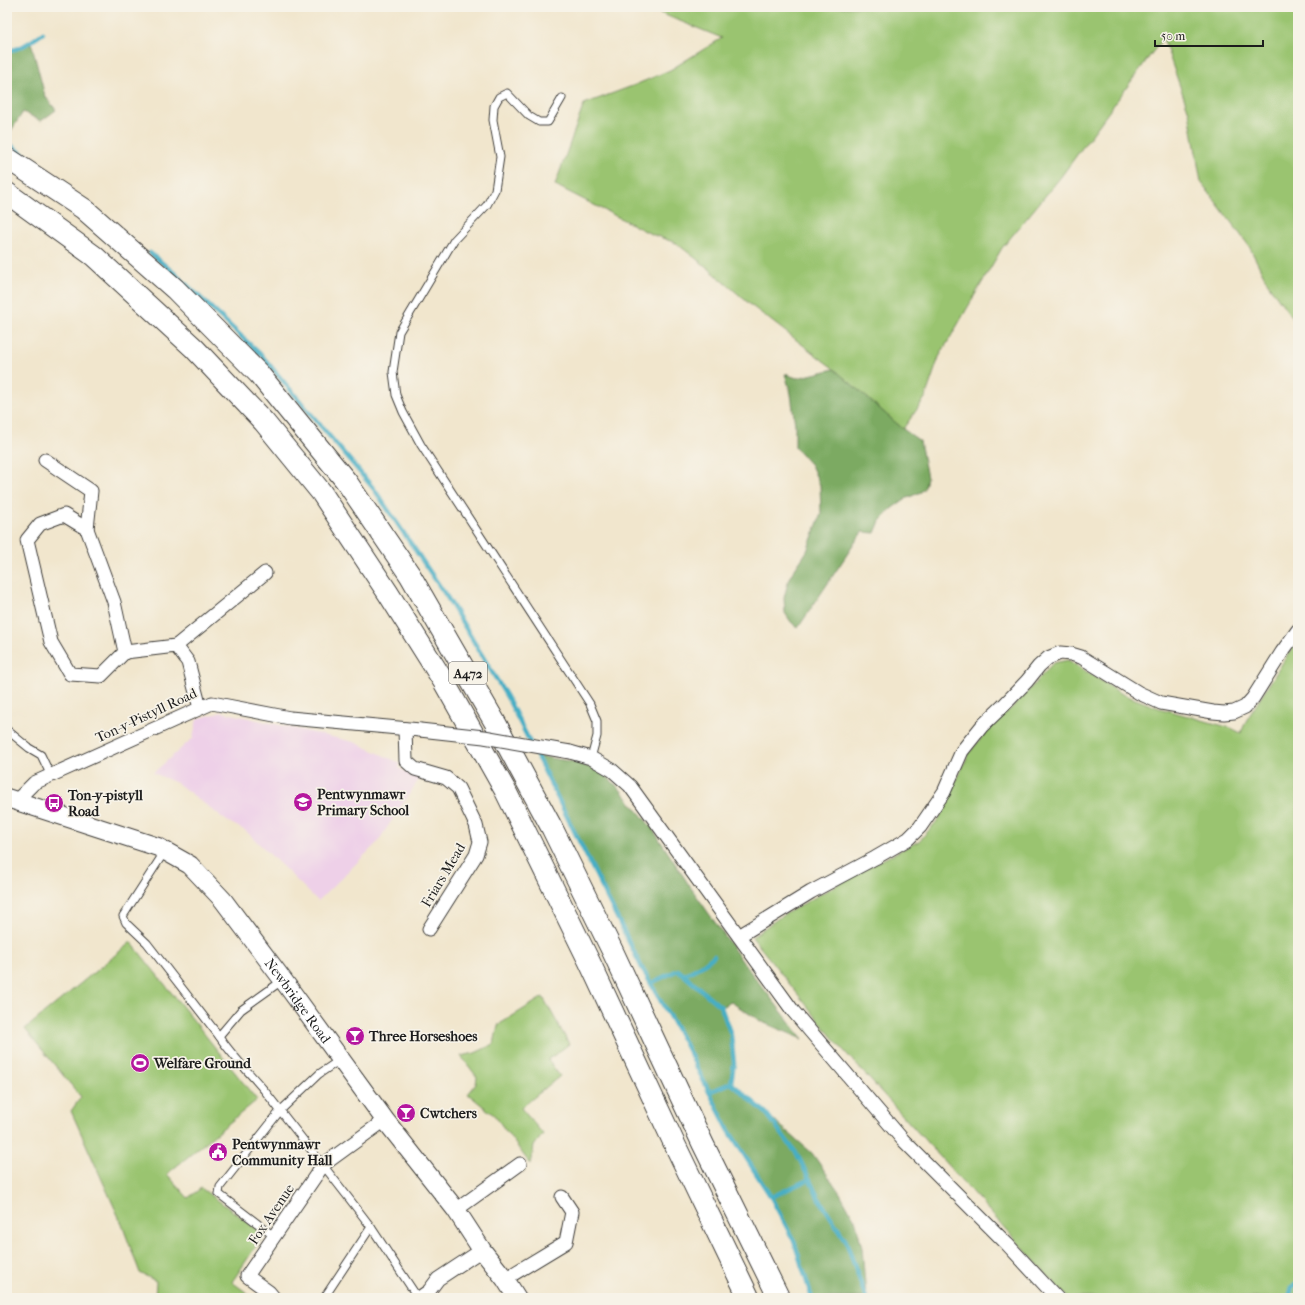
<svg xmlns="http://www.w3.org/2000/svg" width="1305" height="1305" font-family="'IM FELL French Canon',serif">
	<rect width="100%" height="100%" fill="#f7f3e8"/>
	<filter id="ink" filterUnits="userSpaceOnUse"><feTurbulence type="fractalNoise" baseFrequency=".025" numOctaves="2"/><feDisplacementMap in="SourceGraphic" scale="8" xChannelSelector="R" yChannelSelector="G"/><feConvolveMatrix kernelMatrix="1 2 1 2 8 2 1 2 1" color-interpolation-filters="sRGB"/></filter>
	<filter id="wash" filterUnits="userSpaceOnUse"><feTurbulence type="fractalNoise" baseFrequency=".012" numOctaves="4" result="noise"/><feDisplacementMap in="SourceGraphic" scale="16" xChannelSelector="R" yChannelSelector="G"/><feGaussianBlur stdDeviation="0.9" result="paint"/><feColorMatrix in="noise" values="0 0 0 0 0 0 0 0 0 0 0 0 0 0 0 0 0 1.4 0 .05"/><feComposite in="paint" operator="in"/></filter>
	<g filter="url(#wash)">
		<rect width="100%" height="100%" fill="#f1e6cd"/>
		<!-- built -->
		<path fill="#eed0e8" d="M 222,712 L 354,742 L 400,763 L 399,768 L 419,779 L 377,843 L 318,901 L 246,831 L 227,821 L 177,783 L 153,773 L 193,738 L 197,719 Z"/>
		<!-- green -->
		<g fill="#9ac470" stroke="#5b7046">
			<path d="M 645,7 L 1298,7 L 1298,326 L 1268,284 L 1249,246 L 1201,182 L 1189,112 L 1163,38 L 1060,178 L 1002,248 L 939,357 L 925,398 L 903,429 L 834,369 L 752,306 L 708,268 L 676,243 L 651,234 L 555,185 L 584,104 L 635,85 L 670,70 L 722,38 Z"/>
			<path d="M 1298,640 L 1298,1298 L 1068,1298 L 836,1042 L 752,937 L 780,917 L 872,865 L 919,841 L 939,819 L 969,753 L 986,732 L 1020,700 L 1053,663 L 1068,660 L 1122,694 L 1159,708 L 1231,728 L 1241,733 L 1246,721 L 1285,659 Z"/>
			<path d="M 131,942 L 257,1100 L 167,1174 L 188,1198 L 201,1188 L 264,1234 L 232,1282 L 254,1298 L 155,1298 L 156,1281 L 140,1273 L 121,1222 L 71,1111 L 81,1097 L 25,1029 Z"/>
			<path d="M 543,997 L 569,1044 L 548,1060 L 560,1076 L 521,1108 L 543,1134 L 534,1146 L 531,1165 L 495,1116 L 468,1094 L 476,1084 L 477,1077 L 461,1056 L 475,1053 L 494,1044 L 498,1025 Z"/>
		</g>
		<!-- forest -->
		<g fill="#7baa62" stroke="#4c633f">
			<path d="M 31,42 L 45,96 L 56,110 L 41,121 L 23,112 L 7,137 L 7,50 L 12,51 Z"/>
			<path d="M 834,369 L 903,429 L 920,441 L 927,478 L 925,487 L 921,492 L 905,499 L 891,509 L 880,521 L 875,533 L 862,532 L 798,628 L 791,622 L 785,613 L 784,598 L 789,578 L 807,551 L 821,514 L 820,485 L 811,465 L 795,447 L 795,425 L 791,394 L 785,374 L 797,378 Z"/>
			<path d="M 537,756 L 575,762 L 602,772 L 619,788 L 652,828 L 689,885 L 742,961 L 803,1039 L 762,1022 L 731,1002 L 721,1007 L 731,1035 L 734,1063 L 731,1083 L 812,1153 L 840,1193 L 856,1222 L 862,1248 L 866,1295 L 867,1298 L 812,1298 L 794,1241 L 771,1197 L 728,1129 L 684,1042 L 642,968 Z"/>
		</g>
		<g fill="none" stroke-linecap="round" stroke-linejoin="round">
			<!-- stream -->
			<g stroke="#46aec5" stroke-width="4.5">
				<path d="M 7,50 C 17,52 35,39 43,33"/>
				<path d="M 7,142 L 45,171"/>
				<path d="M 150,253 L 173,272 L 262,356 L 374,489 L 447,597 L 507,697 L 537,756 L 642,968 L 684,1042 L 728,1129 L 771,1197 L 794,1241 L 812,1298"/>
				<path d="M 684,975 L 701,966 L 714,956"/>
				<path d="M 651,983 L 678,970 L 721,1007 L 731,1035 L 734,1063 L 731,1083 L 766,1113 L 797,1154 L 818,1197 L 846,1241 L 866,1298"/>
				<path d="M 709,1092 L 731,1083"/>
				<path d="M 771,1197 L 810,1179"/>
				<path d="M 1289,1298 L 1292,1288 L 1298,1282"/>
			</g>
		</g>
	</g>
	<g filter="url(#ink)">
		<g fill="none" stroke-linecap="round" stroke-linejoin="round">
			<defs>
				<g id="lane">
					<path d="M 562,98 L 548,122 L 539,122 L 529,116 L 507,93 L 499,97 L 494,106 L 493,120 L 500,157 L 495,190 L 487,205 L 454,240 L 399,332 L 393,372 L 396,395 L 403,412 L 421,445 L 590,704 L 597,721 L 597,736 L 591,758"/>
					<path d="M 7,730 L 29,748 L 41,755 L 51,776"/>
					<path d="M 165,851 L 123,916 L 126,923 L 147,943 L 219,1036"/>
					<path d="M 283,980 L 241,1010 L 219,1036 C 232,1056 249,1072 264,1090 C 300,1136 336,1181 371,1227"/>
					<path d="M 275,1237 L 219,1194 L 220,1187 L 280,1111 L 319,1074 L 341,1059"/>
					<path d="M 324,1298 L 371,1227 L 418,1298"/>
				</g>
				<g id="street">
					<path d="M 45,460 L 91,491 L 87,529"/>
					<path d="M 64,515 L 87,529 L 114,602 L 125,652 L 101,676 L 70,674 L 51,642 L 27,540 L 40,524 Z"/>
					<path d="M 176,646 L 265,573"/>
					<path d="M 125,652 L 176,646 L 188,662 L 200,708"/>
					<path d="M 405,729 L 406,761 L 415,769 L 446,778 L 458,788 L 476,825 L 480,842 L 476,855 L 429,929"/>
					<path d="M 570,752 L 591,758 L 612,770 L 630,786 L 793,1011 L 903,1140 L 1007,1244 L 1057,1298"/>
					<path d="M 16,801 L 34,783 L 212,703 L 290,718 L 420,730"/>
					<path d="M 739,936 L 811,892 L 875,858 L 908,839 L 920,827 L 944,792 L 962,751 L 982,726 L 1004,705 L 1027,681 L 1039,666 L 1048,658 L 1060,653 L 1071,654 L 1081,657 L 1139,693 L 1161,703 L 1213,712 L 1224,713 L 1234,712 L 1245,707 L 1253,698 L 1282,652 L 1298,630"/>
					<path d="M 456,1210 L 520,1164"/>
					<path d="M 505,1279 L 566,1242 L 572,1212 L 562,1197"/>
					<path d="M 274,1298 L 269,1292 L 247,1276 L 323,1165 L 385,1120"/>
					<path d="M 419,1298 L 429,1291 L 438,1279 L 482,1250"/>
				</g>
				<g id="secondary">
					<path id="s1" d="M 7,798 L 158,847 L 190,865 L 223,900 L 283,980 L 385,1120 L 456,1210 L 482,1250 L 505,1279 L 517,1298"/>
				</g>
				<g id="primary">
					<path d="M 7,158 L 84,209 L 175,289 L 259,374 L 346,481 L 410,575 L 496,724 L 552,828 L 612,950 L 703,1144 L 779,1298"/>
					<path d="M 7,193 L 94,256 L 194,348 L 264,422 L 321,492 L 388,593 L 444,682 L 505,790 L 589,961 L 675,1145 L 749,1298"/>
				</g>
			</defs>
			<!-- lane casing -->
			<use href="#lane" stroke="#3c3a37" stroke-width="9"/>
			<!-- street casing -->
			<use href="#street" stroke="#3c3a37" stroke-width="15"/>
			<!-- secondary casing -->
			<use href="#secondary" stroke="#3c3a37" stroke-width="20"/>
			<!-- primary casing -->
			<use href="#primary" stroke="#3c3a37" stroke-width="23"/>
			<!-- lane -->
			<use href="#lane" stroke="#fff" stroke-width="7"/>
			<!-- street -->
			<use href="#street" stroke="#fff" stroke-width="13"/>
			<!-- secondary -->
			<use href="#secondary" stroke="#fff" stroke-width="18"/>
			<!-- primary -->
			<use href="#primary" stroke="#fff" stroke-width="21"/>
			<defs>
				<path id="street-bridge" d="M 420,730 L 484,737 L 570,752"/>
			</defs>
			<!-- street-bridge casing -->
			<use href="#street-bridge" stroke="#3c3a37" stroke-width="15" stroke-linecap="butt"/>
			<!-- street-bridge -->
			<use href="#street-bridge" stroke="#fff" stroke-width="13"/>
		</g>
	</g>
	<!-- icons -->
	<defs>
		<symbol id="school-disc" viewBox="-11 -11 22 22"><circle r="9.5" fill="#b5179e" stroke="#f7f3e8"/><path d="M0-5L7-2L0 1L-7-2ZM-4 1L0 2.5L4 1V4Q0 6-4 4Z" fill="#fff"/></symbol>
		<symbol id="bus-disc" viewBox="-11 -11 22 22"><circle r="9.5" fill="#b5179e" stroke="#f7f3e8"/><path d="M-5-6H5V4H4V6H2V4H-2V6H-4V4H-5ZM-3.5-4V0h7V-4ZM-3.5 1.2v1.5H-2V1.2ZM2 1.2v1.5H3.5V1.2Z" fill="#fff"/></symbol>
		<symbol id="bar-disc" viewBox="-11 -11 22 22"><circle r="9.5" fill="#b5179e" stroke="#f7f3e8"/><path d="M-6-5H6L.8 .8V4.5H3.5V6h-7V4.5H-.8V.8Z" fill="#fff"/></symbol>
		<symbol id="stadium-disc" viewBox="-11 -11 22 22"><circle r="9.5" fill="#b5179e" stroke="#f7f3e8"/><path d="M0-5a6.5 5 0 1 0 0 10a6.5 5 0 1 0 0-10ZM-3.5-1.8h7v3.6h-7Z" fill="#fff"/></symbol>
		<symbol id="civic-disc" viewBox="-11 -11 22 22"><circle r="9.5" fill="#b5179e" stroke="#f7f3e8"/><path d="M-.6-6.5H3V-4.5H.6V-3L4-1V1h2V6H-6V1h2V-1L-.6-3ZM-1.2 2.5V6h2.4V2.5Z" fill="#fff"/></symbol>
	</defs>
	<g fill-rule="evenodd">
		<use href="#school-disc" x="292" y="791" width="22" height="22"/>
		<use href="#bus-disc" x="43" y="792" width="22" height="22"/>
		<use href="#bar-disc" x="344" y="1025" width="22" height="22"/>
		<use href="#stadium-disc" x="129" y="1052" width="22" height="22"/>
		<use href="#bar-disc" x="395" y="1102" width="22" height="22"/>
		<use href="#civic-disc" x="207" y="1141" width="22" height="22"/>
	</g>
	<g text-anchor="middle" stroke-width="3.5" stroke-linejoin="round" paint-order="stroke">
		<!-- shield labels -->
		<rect fill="#f7f3e8" stroke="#5e5c59" stroke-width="1" x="449" y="662" width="38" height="22" rx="3"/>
		<g font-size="13" font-weight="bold" fill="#1c1c1c">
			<text x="468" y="678">A472</text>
		</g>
		<!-- street labels -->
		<g font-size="14" fill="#1c1c1c" stroke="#f7f3e8">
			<text transform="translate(146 715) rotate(-25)" y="5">Ton-y-Pistyll Road</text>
			<text transform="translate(443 875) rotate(-59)" y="5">Friars Mead</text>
			<text dy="5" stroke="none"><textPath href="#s1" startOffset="369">Newbridge Road</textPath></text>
			<text transform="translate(271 1214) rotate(-56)" y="5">Fox Avenue</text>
		</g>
		<!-- poi labels -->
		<g font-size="14" font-weight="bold" fill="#1c1c1c" stroke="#f7f3e8" text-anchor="start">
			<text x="317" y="799">Pentwynmawr<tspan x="317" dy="16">Primary School</tspan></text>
			<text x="68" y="800">Ton-y-pistyll<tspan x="68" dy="16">Road</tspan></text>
			<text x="369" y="1041">Three Horseshoes</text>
			<text x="154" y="1068">Welfare Ground</text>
			<text x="420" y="1118">Cwtchers</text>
			<text x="232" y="1149">Pentwynmawr<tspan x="232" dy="16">Community Hall</tspan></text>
		</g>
	</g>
	<!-- margin -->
	<rect width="1305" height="1305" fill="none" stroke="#f7f3e8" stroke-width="24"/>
	<!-- scale -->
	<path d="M1155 40v6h108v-6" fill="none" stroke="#1c1c1c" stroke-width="2"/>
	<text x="1161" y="40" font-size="12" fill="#1c1c1c" stroke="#f7f3e8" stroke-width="3" paint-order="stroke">50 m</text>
</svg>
